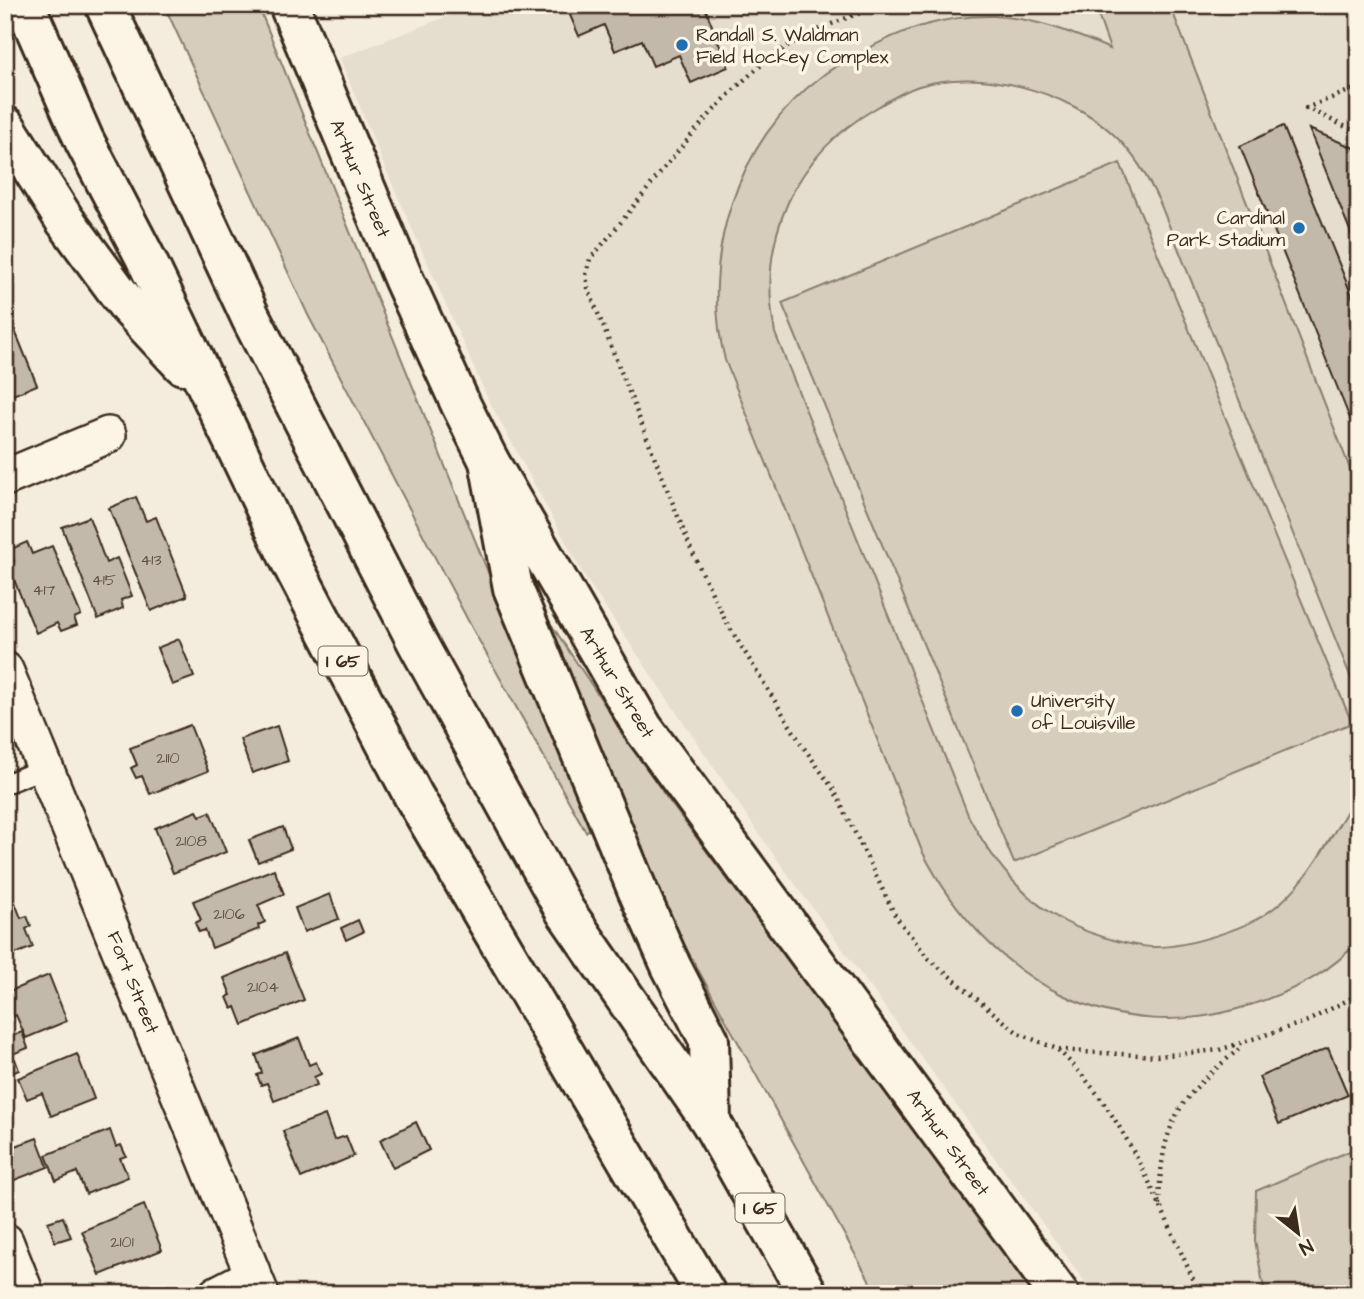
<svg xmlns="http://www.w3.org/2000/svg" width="1364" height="1299" font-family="'Architects Daughter',sans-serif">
	<rect width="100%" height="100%" fill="#f4eddd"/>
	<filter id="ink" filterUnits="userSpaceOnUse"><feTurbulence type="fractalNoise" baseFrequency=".0143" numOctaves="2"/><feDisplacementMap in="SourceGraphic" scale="14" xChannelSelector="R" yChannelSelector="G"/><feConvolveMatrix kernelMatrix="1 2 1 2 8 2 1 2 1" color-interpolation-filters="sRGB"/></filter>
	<g filter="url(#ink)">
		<!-- built -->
		<path fill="#e5ddce" d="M 476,5 L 1359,5 L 1359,1294 L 1094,1294 L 766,844 L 586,579 L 489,401 L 382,161 L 340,58 Z"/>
		<!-- green -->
		<g fill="#d6cdbd" stroke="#887c6e" stroke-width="2">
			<path d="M 164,5 L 258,5 L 563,757 L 591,827 L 586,832 L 472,628 L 308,315 Z"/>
			<path d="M 1114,5 L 1170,5 L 1359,492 L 1359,706 L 1355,688 L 1160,203 C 1147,176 1134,153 1112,133 C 1067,91 979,67 919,86 C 904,91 889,100 876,108 C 793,156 757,239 775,333 L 969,817 C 990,856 1017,893 1055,916 C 1078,931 1128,947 1156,947 C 1186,947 1242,930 1267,913 C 1290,898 1309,873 1323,850 C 1336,828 1355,804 1359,779 L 1359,940 C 1330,973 1297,989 1256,1003 C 1114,1054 987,978 922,851 L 725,360 C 699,259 736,140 822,76 C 833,67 846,61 858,54 C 899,30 946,15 994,16 C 1036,18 1073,33 1110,49 L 1097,12 Z"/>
			<path d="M 1120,163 L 1352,723 L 1014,863 L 782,303 Z"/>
			<path d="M 545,615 L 664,794 L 1036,1294 L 877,1294 L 664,908 Z"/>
			<path d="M 1359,1147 L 1359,1294 L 1265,1294 L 1255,1241 L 1256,1191 Z"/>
		</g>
		<!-- building -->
		<g fill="#c3b9aa" stroke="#3b2a1e" stroke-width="2">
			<path d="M 704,5 L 728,67 L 691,83 L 679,55 L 653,66 L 642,40 L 615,51 L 604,25 L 579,36 L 566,6 Z"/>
			<path d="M 1283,126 L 1359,313 L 1359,441 L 1240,146 Z"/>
			<path d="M 1309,129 L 1359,150 L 1359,253 Z"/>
			<path d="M 5,306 L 37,385 L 8,397 L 5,391 Z"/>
			<path d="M 136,497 L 146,521 L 156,517 L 187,596 L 151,611 L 109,508 Z"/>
			<path d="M 89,517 L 106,563 L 117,558 L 132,596 L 121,600 L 123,608 L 98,619 L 62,527 Z"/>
			<path d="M 27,542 L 32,554 L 52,546 L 81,615 L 74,618 L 77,625 L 61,631 L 57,623 L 36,633 L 7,563 L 14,561 L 9,550 Z"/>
			<path d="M 179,639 L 194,677 L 172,685 L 157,648 Z"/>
			<path d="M 190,725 L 208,771 L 150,794 L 142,776 L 136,778 L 131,768 L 137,765 L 130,748 Z"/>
			<path d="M 277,726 L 288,761 L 252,773 L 240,739 Z"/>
			<path d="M 197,811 L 200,816 L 210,812 L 226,852 L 173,873 L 155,828 Z"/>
			<path d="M 283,827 L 291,849 L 258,862 L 249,840 Z"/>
			<path d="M 274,869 L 284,894 L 258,905 L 265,922 L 258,925 L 259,929 L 212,948 L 205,930 L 199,932 L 195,923 L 201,920 L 193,901 Z"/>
			<path d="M 330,894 L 339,919 L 304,932 L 295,908 Z"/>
			<path d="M 14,900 L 21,918 L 27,916 L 31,926 L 26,929 L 33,947 L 5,958 L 5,903 Z"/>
			<path d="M 358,920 L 363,932 L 346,940 L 341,928 Z"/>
			<path d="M 285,953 L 304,1000 L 243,1025 L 236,1007 L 232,1009 L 227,997 L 231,995 L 224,978 Z"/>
			<path d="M 49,975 L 67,1021 L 26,1038 L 16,1015 L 5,1020 L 5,993 Z"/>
			<path d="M 22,1032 L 28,1048 L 10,1055 L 5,1039 Z"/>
			<path d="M 299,1038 L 309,1065 L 316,1062 L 321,1074 L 314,1077 L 317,1085 L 274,1101 L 267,1083 L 261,1085 L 257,1075 L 262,1073 L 256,1055 Z"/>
			<path d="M 1328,1048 L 1348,1095 L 1279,1124 L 1259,1077 Z"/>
			<path d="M 77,1054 L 94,1099 L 51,1116 L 42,1093 L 27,1099 L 18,1078 Z"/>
			<path d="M 15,1059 L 19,1070 L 5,1076 L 5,1063 Z"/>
			<path d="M 325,1115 L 334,1140 L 346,1136 L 354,1156 L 301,1178 L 283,1131 Z"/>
			<path d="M 416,1122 L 429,1150 L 393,1168 L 380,1140 Z"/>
			<path d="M 110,1130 L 116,1147 L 121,1145 L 126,1156 L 120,1158 L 128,1177 L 86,1194 L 77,1172 L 56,1181 L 46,1155 Z"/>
			<path d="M 37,1138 L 48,1167 L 12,1181 L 5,1164 L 5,1150 Z"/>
			<path d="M 144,1205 L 162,1250 L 100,1275 L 82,1231 Z"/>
			<path d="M 63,1217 L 71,1237 L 55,1242 L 48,1222 Z"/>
		</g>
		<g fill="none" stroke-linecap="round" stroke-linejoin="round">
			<defs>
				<path id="lane" d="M 5,784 L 47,767"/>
				<g id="street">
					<path d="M 5,478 L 108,435"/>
					<path d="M 5,670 L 261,1294"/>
					<path d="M 5,1241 L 26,1294"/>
					<path d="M 217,1294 L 252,1276"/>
				</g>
				<path id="primary" d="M 289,5 L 403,278 L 461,405 L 489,461 L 643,728 L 1059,1294"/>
				<g id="highway">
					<path d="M 25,5 L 84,140 L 145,257 L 292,564 L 413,795 L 706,1294"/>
					<path d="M 105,5 L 251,318 L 418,644 L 565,911 L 711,1122 L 808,1294"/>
					<path d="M 5,126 L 64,219 L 128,306 L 183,365"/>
					<path d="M 489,461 L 513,588 L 637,889 L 671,966 L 709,1040 L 711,1122"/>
				</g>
			</defs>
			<!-- lane casing -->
			<use href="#lane" stroke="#3b2a1e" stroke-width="23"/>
			<!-- street casing -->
			<use href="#street" stroke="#3b2a1e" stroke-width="40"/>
			<!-- primary casing -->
			<use href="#primary" stroke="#3b2a1e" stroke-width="44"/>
			<!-- highway casing -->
			<use href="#highway" stroke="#3b2a1e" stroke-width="44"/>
			<!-- path -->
			<g stroke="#3b2a1e" stroke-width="4.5" stroke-dasharray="2 5" stroke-linecap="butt">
				<path d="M 886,5 C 849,15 795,37 765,62 C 697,117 647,194 590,259 L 586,275 L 588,288 L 690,547 L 725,620 L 802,745 L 834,790 L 896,917 L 929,959 L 1018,1033 L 1057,1049 L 1084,1052 L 1157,1056 L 1219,1050 L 1308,1021 L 1359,994"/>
				<path d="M 1359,87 L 1306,108 L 1359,133"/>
				<path d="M 1058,1050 C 1128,1115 1160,1209 1200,1294"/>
				<path d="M 1159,1205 C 1161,1120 1179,1097 1243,1046"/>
			</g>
			<!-- lane -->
			<use href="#lane" stroke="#fcf5e5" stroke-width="18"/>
			<!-- street -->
			<use href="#street" stroke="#fcf5e5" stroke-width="35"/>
			<!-- primary -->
			<use href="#primary" stroke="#fcf5e5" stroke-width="38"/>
			<!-- highway -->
			<use href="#highway" stroke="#fcf5e5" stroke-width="38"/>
		</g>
	</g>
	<!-- markers -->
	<g fill="#1f6fb2" stroke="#fcf5e5" stroke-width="2.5">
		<circle cx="682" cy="45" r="7"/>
		<circle cx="1299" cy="228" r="7"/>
		<circle cx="1017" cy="711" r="7"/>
	</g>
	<g text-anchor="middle" stroke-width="7" stroke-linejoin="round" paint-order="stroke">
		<!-- number labels -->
		<g font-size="16" fill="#5d4e41">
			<text x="151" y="565">413</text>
			<text x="104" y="585">415</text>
			<text x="44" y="595">417</text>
			<text x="168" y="763">2110</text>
			<text x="191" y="846">2108</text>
			<text x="229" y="919">2106</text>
			<text x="263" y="992">2104</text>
			<text x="122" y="1247">2101</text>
		</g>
		<!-- shield labels -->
		<g fill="#fcf5e5" stroke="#75675a" stroke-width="2">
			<rect x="318.5" y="646.5" width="49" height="29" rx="5"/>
			<rect x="735.5" y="1193.5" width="49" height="29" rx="5"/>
		</g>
		<g font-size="18" font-weight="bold" fill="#3b2a1e">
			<text x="343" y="667">I 65</text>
			<text x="760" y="1214">I 65</text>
		</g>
		<!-- poi labels -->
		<g font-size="19" fill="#3b2a1e" stroke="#fcf5e5" text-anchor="start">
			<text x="696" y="41">Randall S. Waldman<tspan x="696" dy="22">Field Hockey Complex</tspan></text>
			<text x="1285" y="224" text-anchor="end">Cardinal<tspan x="1285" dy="22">Park Stadium</tspan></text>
			<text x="1031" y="707">University<tspan x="1031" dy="22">of Louisville</tspan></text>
		</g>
		<!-- street labels -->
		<g font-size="19" fill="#3b2a1e" stroke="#fcf5e5">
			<text transform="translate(361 178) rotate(67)" y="7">Arthur Street</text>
			<text transform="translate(618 682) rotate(59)" y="7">Arthur Street</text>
			<text transform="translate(134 982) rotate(68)" y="7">Fort Street</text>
			<text transform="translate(949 1142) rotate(54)" y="7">Arthur Street</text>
		</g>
	</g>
	<!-- margin -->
	<rect width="1364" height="1299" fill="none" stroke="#fcf5e5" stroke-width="28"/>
	<rect x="14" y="14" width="1336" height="1271" fill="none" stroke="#3b2a1e" stroke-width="2.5" filter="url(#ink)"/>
	<!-- north arrow -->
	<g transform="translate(1298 1233) rotate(150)" stroke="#fcf5e5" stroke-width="5" paint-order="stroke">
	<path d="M0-5L12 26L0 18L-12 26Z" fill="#3b2a1e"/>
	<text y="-10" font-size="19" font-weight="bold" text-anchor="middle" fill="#3b2a1e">N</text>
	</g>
</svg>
